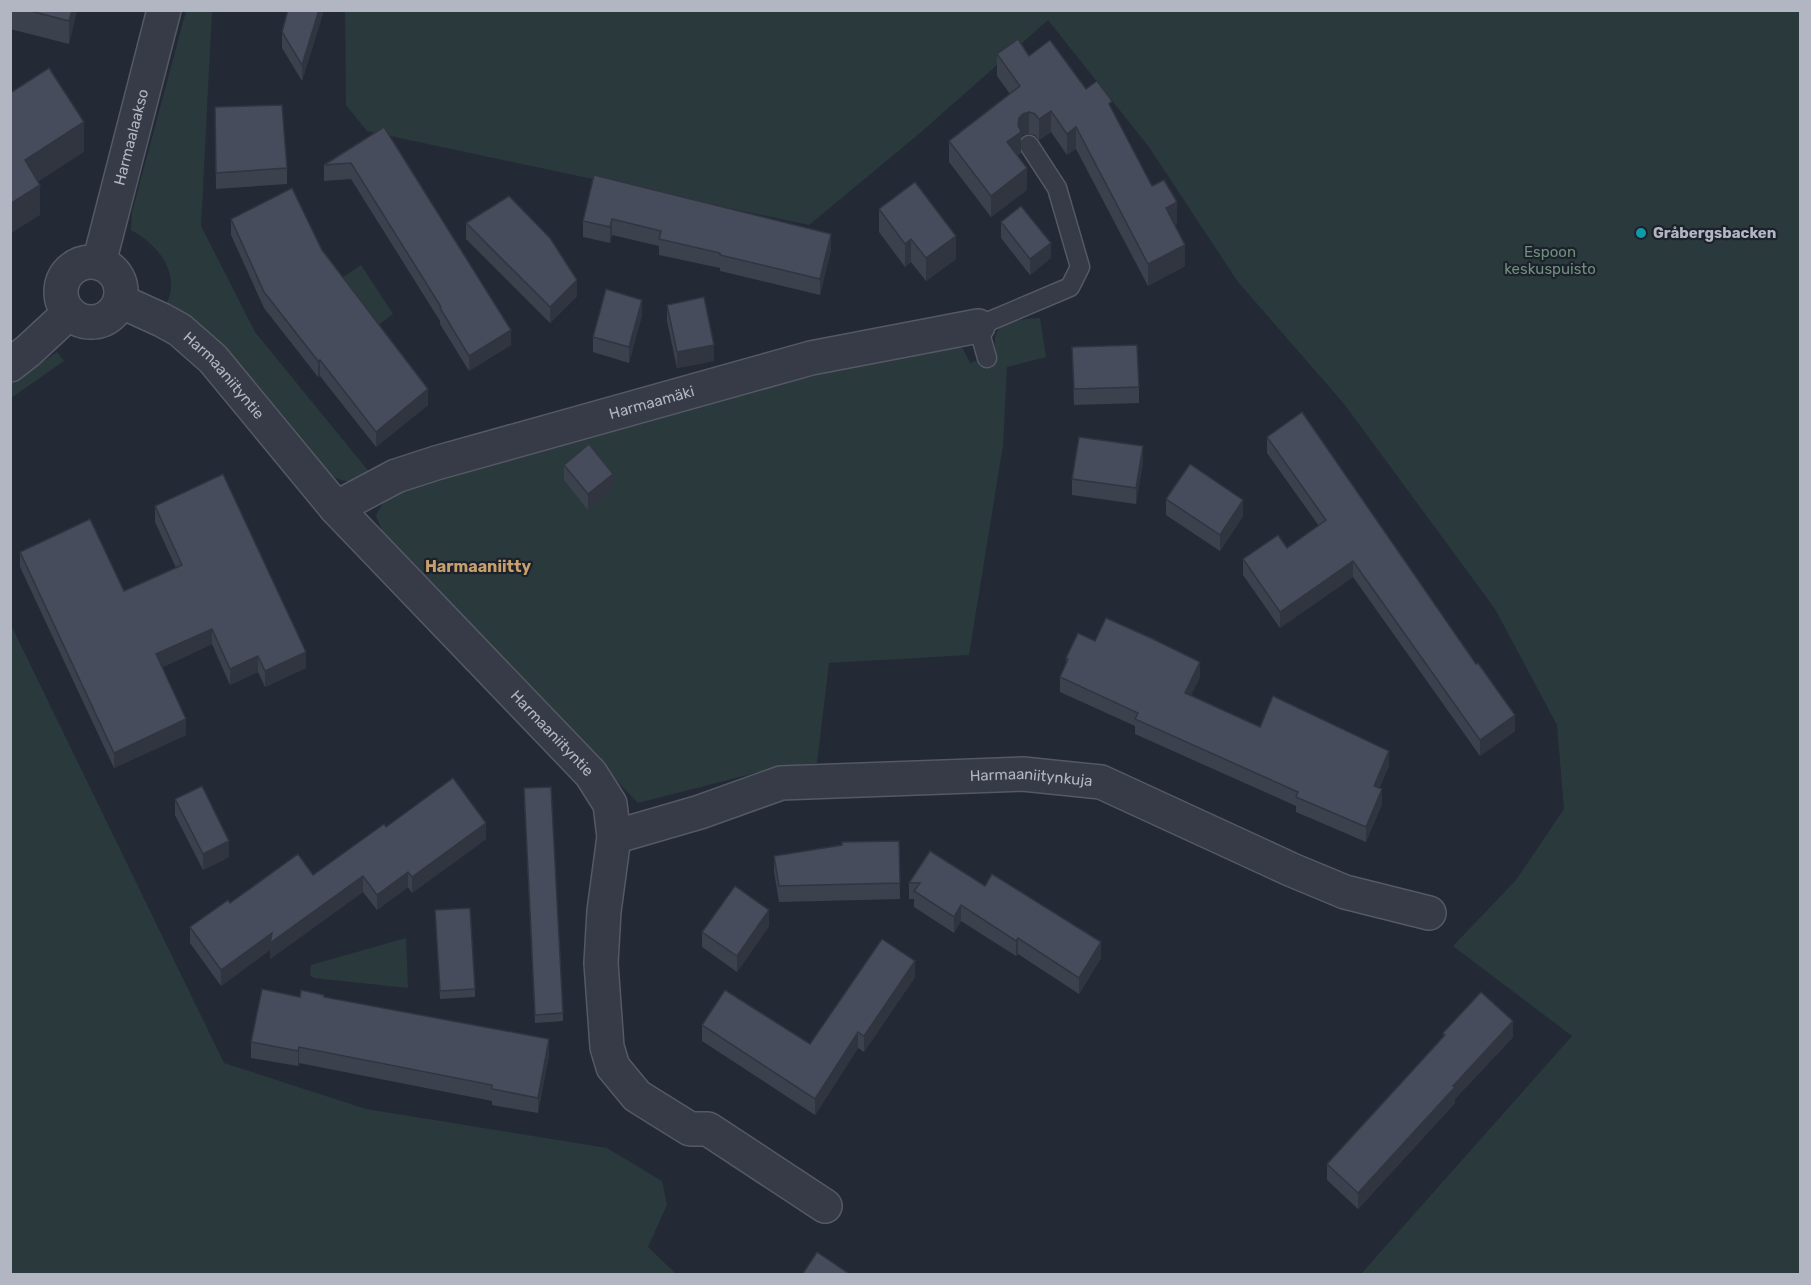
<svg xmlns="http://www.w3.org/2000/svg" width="1811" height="1285" font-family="Rubik,sans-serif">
	<rect width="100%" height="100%" fill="#242936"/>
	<!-- green -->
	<g fill="#2a393b">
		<path d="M 186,11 L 212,11 L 201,226 L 255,332 L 370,473 C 352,485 345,483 326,473 L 166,306 C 168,300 171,293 171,287 C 172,262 152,241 131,230 L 132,212 Z"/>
		<path d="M 345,11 L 1800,11 L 1800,1274 L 1361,1274 L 1572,1036 L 1453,946 L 1516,880 L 1564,809 L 1557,725 L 1495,609 L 1345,405 L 1238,282 L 1149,147 L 1048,20 L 920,133 L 809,225 L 367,131 L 346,105 Z"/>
		<path d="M 361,265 L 393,314 L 372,330 L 334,283 Z"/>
		<path d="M 1040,318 L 1046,357 L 1007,367 L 1003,445 L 969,655 L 829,663 L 817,763 L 779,767 L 638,803 L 386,540 L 376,516 C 382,502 390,494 402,484 L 937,338 L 961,345 L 970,363 L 996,354 C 989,319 1014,320 1040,318 Z"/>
		<path d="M 57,352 L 64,361 L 11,398 L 11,384 Z"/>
		<path d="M 10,623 L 224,1063 L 366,1109 L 607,1148 L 662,1181 L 667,1205 L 648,1247 L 676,1274 L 11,1274 Z"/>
		<path d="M 406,938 L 408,988 L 314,978 L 310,975 L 311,965 Z"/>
	</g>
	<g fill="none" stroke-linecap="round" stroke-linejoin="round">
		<defs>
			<path id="service" d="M 987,358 L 978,326 L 1070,287 L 1080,267 L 1057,188 L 1029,145"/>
			<g id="minor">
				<circle cx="91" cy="292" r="30"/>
				<path id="s1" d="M 99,263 L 164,10"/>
				<path id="s2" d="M 120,301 L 162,320 L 180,330 L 213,359 L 336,508 L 591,774 L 610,804 L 614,837 L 604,911 L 601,963 L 607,1047 L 613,1067 L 637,1096 L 690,1129 L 708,1129 L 825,1206"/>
				<path d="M 10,365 L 28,351 L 69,313"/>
				<path id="s3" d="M 336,508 L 396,476 L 436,463 L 811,358 L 978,326"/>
				<path id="s4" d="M 614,837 L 700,812 L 781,783 L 1023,774 L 1101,782 L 1292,870 L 1345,892 L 1429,913"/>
			</g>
		</defs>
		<!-- service casing -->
		<use href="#service" stroke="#555965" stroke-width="21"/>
		<!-- minor casing -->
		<use href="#minor" stroke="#555965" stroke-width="36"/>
		<!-- service -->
		<use href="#service" stroke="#373b47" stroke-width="18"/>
		<!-- minor -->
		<use href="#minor" stroke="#373b47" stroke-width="33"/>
	</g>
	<!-- wall -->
	<g fill="#3c414e">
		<path d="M 10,10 L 77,10 L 69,44 L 10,29 Z"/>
		<path d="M 324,10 L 302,81 L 282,48 L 282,32 Z"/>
		<path d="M 997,54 L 1029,56 L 1086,89 L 1112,109 L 1152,186 L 1177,224 L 1175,225 L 1185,266 L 1148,286 L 1076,149 L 1067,155 L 1051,132 L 1039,140 L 1035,135 L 1029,134 L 1023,135 L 1021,138 L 1021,153 L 1017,156 L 1027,190 L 991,217 L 949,162 L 949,141 L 1010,94 L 997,76 Z"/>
		<path d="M 215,107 L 287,168 L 287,184 L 216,189 Z"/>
		<path d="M 384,127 L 511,345 L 469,371 L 440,324 L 440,321 L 351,179 L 324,181 L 324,165 Z"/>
		<path d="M 594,175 L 831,250 L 820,295 L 720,271 L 720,268 L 659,255 L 659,246 L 612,235 L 610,243 L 583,237 L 583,221 Z"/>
		<path d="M 879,209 L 956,259 L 926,281 L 911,262 L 905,267 L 879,232 Z"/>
		<path d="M 231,219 L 322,250 L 428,405 L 376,447 L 320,376 L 318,377 L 264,308 L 231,235 Z"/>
		<path d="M 1001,222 L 1051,258 L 1030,275 L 1001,238 Z"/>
		<path d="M 466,223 L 577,296 L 550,323 L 466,239 Z"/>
		<path d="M 667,305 L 714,361 L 677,368 L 667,321 Z"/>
		<path d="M 642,315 L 629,363 L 593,352 L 593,337 Z"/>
		<path d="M 1072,347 L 1139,387 L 1139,403 L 1074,405 Z"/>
		<path d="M 1267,437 L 1515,731 L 1480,756 L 1353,577 L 1280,628 L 1243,575 L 1243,559 L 1287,548 L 1319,526 L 1267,453 Z"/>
		<path d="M 1143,462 L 1136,504 L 1072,495 L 1072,479 Z"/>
		<path d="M 564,465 L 613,490 L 588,510 L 564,480 Z"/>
		<path d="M 1166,499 L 1243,516 L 1220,551 L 1166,515 Z"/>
		<path d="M 155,506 L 306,668 L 265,687 L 258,672 L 230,685 L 212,644 L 163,667 L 186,735 L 114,768 L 20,567 L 20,552 L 124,591 L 176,568 L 155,522 Z"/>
		<path d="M 1095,641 L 1200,677 L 1191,695 L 1260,727 L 1389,766 L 1379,788 L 1382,804 L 1366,842 L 1296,812 L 1296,806 L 1135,734 L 1135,726 L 1060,692 L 1060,677 L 1066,663 L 1066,658 Z"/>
		<path d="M 524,796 L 563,1013 L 563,1021 L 535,1023 Z"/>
		<path d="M 175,799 L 229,857 L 203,870 L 175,815 Z"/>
		<path d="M 386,827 L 486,839 L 412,893 L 408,887 L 377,910 L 363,892 L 270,959 L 270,950 L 221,986 L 190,943 L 190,927 L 230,903 L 313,875 Z"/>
		<path d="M 899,841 L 900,899 L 779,902 L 774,872 L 774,856 Z"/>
		<path d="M 930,851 L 985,886 L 1101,958 L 1079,994 L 1018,954 L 1016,956 L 961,921 L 954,933 L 914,907 L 914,899 L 909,899 L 909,883 Z"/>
		<path d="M 435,910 L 475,989 L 475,997 L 440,999 Z"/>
		<path d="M 769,926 L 737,972 L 702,947 L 702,932 Z"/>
		<path d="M 915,977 L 864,1052 L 858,1048 L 815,1115 L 702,1041 L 702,1025 L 810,1044 Z"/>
		<path d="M 300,997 L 324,997 L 549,1055 L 538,1113 L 492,1105 L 492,1101 L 299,1063 L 298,1066 L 251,1058 L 251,1042 Z"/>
		<path d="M 1443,1033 L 1513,1037 L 1455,1099 L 1455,1103 L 1358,1209 L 1327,1180 L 1327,1164 L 1443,1037 Z"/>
	</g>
	<!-- shaded-wall -->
	<g fill="#313540">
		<path d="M 72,10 L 77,10 L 69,44 L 69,21 Z"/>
		<path d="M 319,10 L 324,10 L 302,81 L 302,65 Z"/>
		<path d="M 1051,111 L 1051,132 L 1039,140 L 1039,119 Z"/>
		<path d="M 1029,112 L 1029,134 L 1023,135 L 1021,138 L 1021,153 L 1007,163 L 1007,142 L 1018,125 L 1019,118 L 1023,114 Z"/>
		<path d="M 84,122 L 84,152 L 25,190 L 25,160 Z"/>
		<path d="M 1076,127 L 1076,149 L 1067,155 L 1067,134 Z"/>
		<path d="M 1027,168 L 1027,190 L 991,217 L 991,196 Z"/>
		<path d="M 40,185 L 40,215 L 10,234 L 10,204 Z"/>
		<path d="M 1177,202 L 1177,224 L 1166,229 L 1166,208 Z"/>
		<path d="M 612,219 L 612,235 L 610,243 L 610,227 Z"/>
		<path d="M 831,234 L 831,250 L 820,295 L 820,279 Z"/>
		<path d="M 956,236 L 956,259 L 926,281 L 926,258 Z"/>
		<path d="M 911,239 L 911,262 L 905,267 L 905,244 Z"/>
		<path d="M 1051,243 L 1051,258 L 1030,275 L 1030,259 Z"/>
		<path d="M 1185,245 L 1185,266 L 1148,286 L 1148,264 Z"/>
		<path d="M 577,280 L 577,296 L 550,323 L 550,307 Z"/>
		<path d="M 642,300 L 642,315 L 629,363 L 629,347 Z"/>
		<path d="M 511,330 L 511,345 L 469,371 L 469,356 Z"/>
		<path d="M 714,345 L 714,361 L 677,368 L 677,352 Z"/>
		<path d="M 320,360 L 320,376 L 318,377 L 318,361 Z"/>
		<path d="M 428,389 L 428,405 L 376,447 L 376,432 Z"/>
		<path d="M 1143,446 L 1143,462 L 1136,504 L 1136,488 Z"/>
		<path d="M 613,474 L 613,490 L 588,510 L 588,494 Z"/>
		<path d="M 1243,500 L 1243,516 L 1220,551 L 1220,535 Z"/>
		<path d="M 1353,561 L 1353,577 L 1280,628 L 1280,612 Z"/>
		<path d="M 212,629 L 212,644 L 156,670 L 156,654 Z"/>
		<path d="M 306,652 L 306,668 L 265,687 L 265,671 Z"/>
		<path d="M 258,656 L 258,672 L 230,685 L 230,669 Z"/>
		<path d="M 1200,662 L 1200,677 L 1185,707 L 1185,693 Z"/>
		<path d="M 1515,715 L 1515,731 L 1480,756 L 1480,740 Z"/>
		<path d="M 186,719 L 186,735 L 114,768 L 114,753 Z"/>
		<path d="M 1389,751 L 1389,766 L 1374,801 L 1374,786 Z"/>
		<path d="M 1382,789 L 1382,804 L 1366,842 L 1366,827 Z"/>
		<path d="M 486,823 L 486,839 L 412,893 L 412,877 Z"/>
		<path d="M 229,841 L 229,857 L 203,870 L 203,854 Z"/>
		<path d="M 408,872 L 408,887 L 377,910 L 377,895 Z"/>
		<path d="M 363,876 L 363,892 L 270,959 L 270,950 L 221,986 L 221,970 L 272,933 Z"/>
		<path d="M 961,905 L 961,921 L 954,933 L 954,917 Z"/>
		<path d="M 769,910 L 769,926 L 737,972 L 737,956 Z"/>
		<path d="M 1018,938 L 1018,954 L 1016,956 L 1016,941 Z"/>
		<path d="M 1101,942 L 1101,958 L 1079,994 L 1079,978 Z"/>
		<path d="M 915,961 L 915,977 L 864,1052 L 864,1036 Z"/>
		<path d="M 1513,1021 L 1513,1037 L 1455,1099 L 1455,1103 L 1358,1209 L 1358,1193 L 1453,1086 Z"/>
		<path d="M 858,1032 L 858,1048 L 815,1115 L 815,1099 Z"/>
		<path d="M 549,1039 L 549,1055 L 538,1113 L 538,1098 Z"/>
		<path d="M 299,1047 L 299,1063 L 298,1066 L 298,1051 Z"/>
	</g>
	<!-- building -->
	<g fill="#464c5b" stroke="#313540" stroke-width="1.5">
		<path d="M 27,10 L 72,10 L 69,21 Z"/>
		<path d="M 288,10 L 319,10 L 302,65 L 282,32 Z"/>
		<path d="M 1018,39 L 1029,56 L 1050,40 L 1086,89 L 1097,81 L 1112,101 L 1109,104 L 1152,186 L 1164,180 L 1177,202 L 1166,208 L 1185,245 L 1148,264 L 1076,127 L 1067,134 L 1051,111 L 1039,119 L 1035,114 L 1029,112 L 1023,114 L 1019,118 L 1018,125 L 1021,132 L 1007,142 L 1027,168 L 991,196 L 949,141 L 1020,86 L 997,54 Z"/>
		<path d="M 49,68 L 84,122 L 25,160 L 40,185 L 10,204 L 10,93 Z"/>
		<path d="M 282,105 L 287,168 L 216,173 L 215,107 Z"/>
		<path d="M 384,127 L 511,330 L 469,356 L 440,308 L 441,307 L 351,163 L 324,165 Z"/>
		<path d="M 594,175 L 831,234 L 820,279 L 720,255 L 720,253 L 659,239 L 661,231 L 612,219 L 610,227 L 583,221 Z"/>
		<path d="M 915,182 L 956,236 L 926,258 L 911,239 L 905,244 L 879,209 Z"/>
		<path d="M 292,188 L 322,250 L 428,389 L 376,432 L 320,360 L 318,361 L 264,292 L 231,219 Z"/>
		<path d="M 509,196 L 550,238 L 577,280 L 550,307 L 466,223 Z"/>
		<path d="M 1021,206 L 1051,243 L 1030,259 L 1001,222 Z"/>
		<path d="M 606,289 L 642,300 L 629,347 L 593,337 Z"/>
		<path d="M 704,297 L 714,345 L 677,352 L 667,305 Z"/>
		<path d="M 1137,345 L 1139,387 L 1074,389 L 1072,347 Z"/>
		<path d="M 1302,412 L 1476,664 L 1478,663 L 1515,715 L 1480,740 L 1353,561 L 1280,612 L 1243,559 L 1278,535 L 1287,548 L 1326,520 L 1267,437 Z"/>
		<path d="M 1079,437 L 1143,446 L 1136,488 L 1072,479 Z"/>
		<path d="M 589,444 L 613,474 L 588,494 L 564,465 Z"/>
		<path d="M 1190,464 L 1243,500 L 1220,535 L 1166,499 Z"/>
		<path d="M 223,474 L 306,652 L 265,671 L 258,656 L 230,669 L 212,629 L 156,654 L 186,719 L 114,753 L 20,552 L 90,519 L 124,591 L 182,565 L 155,506 Z"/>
		<path d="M 1106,618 L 1151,638 L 1200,662 L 1185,693 L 1260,727 L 1273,696 L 1389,751 L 1374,786 L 1382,789 L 1366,827 L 1296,797 L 1298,792 L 1135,719 L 1138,713 L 1060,677 L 1068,659 L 1066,658 L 1078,633 L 1095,641 Z"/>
		<path d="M 453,778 L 486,823 L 412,877 L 408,872 L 377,895 L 363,876 L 270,943 L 272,933 L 221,970 L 190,927 L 228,900 L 230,903 L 298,854 L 313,875 L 384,824 L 386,827 Z"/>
		<path d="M 202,786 L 229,841 L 203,854 L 175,799 Z"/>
		<path d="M 551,787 L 563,1013 L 535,1015 L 524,788 Z"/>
		<path d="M 899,841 L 900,883 L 779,886 L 774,856 L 842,845 L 842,842 Z"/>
		<path d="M 930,851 L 985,886 L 992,874 L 1101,942 L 1079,978 L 1018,938 L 1016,941 L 961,905 L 954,917 L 914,891 L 920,883 L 909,883 Z"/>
		<path d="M 735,886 L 769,910 L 737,956 L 702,932 Z"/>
		<path d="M 470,908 L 475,989 L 440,991 L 435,910 Z"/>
		<path d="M 882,939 L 915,961 L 864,1036 L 858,1032 L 815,1099 L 702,1025 L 725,990 L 810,1044 Z"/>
		<path d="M 262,989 L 300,997 L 301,990 L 324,995 L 324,997 L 549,1039 L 538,1098 L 492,1089 L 492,1085 L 299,1047 L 298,1051 L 251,1042 Z"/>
		<path d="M 1481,992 L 1513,1021 L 1453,1086 L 1455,1087 L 1358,1193 L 1327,1164 L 1445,1035 L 1443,1033 Z"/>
		<path d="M 817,1252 L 851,1275 L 802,1275 Z"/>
	</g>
	<!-- markers -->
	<circle fill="#0f9aa8" stroke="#1d212c" stroke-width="2" cx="1641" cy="233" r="6"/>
	<g text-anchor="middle" stroke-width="4.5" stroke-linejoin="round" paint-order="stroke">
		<!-- street labels -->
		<g font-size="15" fill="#b2b6c3" stroke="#1d212c">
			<text dy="5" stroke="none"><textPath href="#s1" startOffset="130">Harmaalaakso</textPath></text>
			<text dy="5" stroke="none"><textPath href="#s2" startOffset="130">Harmaaniityntie</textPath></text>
			<text dy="5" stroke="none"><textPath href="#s3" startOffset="334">Harmaamäki</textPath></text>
			<text dy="5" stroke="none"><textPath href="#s2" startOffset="616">Harmaaniityntie</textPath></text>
			<text dy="5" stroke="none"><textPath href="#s4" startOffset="426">Harmaaniitynkuja</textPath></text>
		</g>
		<!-- poi labels -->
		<g font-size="15" font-weight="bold" fill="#b2b6c3" stroke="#1d212c" text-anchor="start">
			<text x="1653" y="238">Gråbergsbacken</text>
		</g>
		<!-- park labels -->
		<g font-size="15" fill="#6d917b" stroke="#1d212c">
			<text x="1550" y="257">Espoon<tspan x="1550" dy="17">keskuspuisto</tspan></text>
		</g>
		<!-- neighbourhood labels -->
		<g font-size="16" font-weight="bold" fill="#c5a06c" stroke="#1d212c">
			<text x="478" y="572">Harmaaniitty</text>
		</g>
	</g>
	<!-- border -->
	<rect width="1811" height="1285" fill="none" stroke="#b2b6c3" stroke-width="24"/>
</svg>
